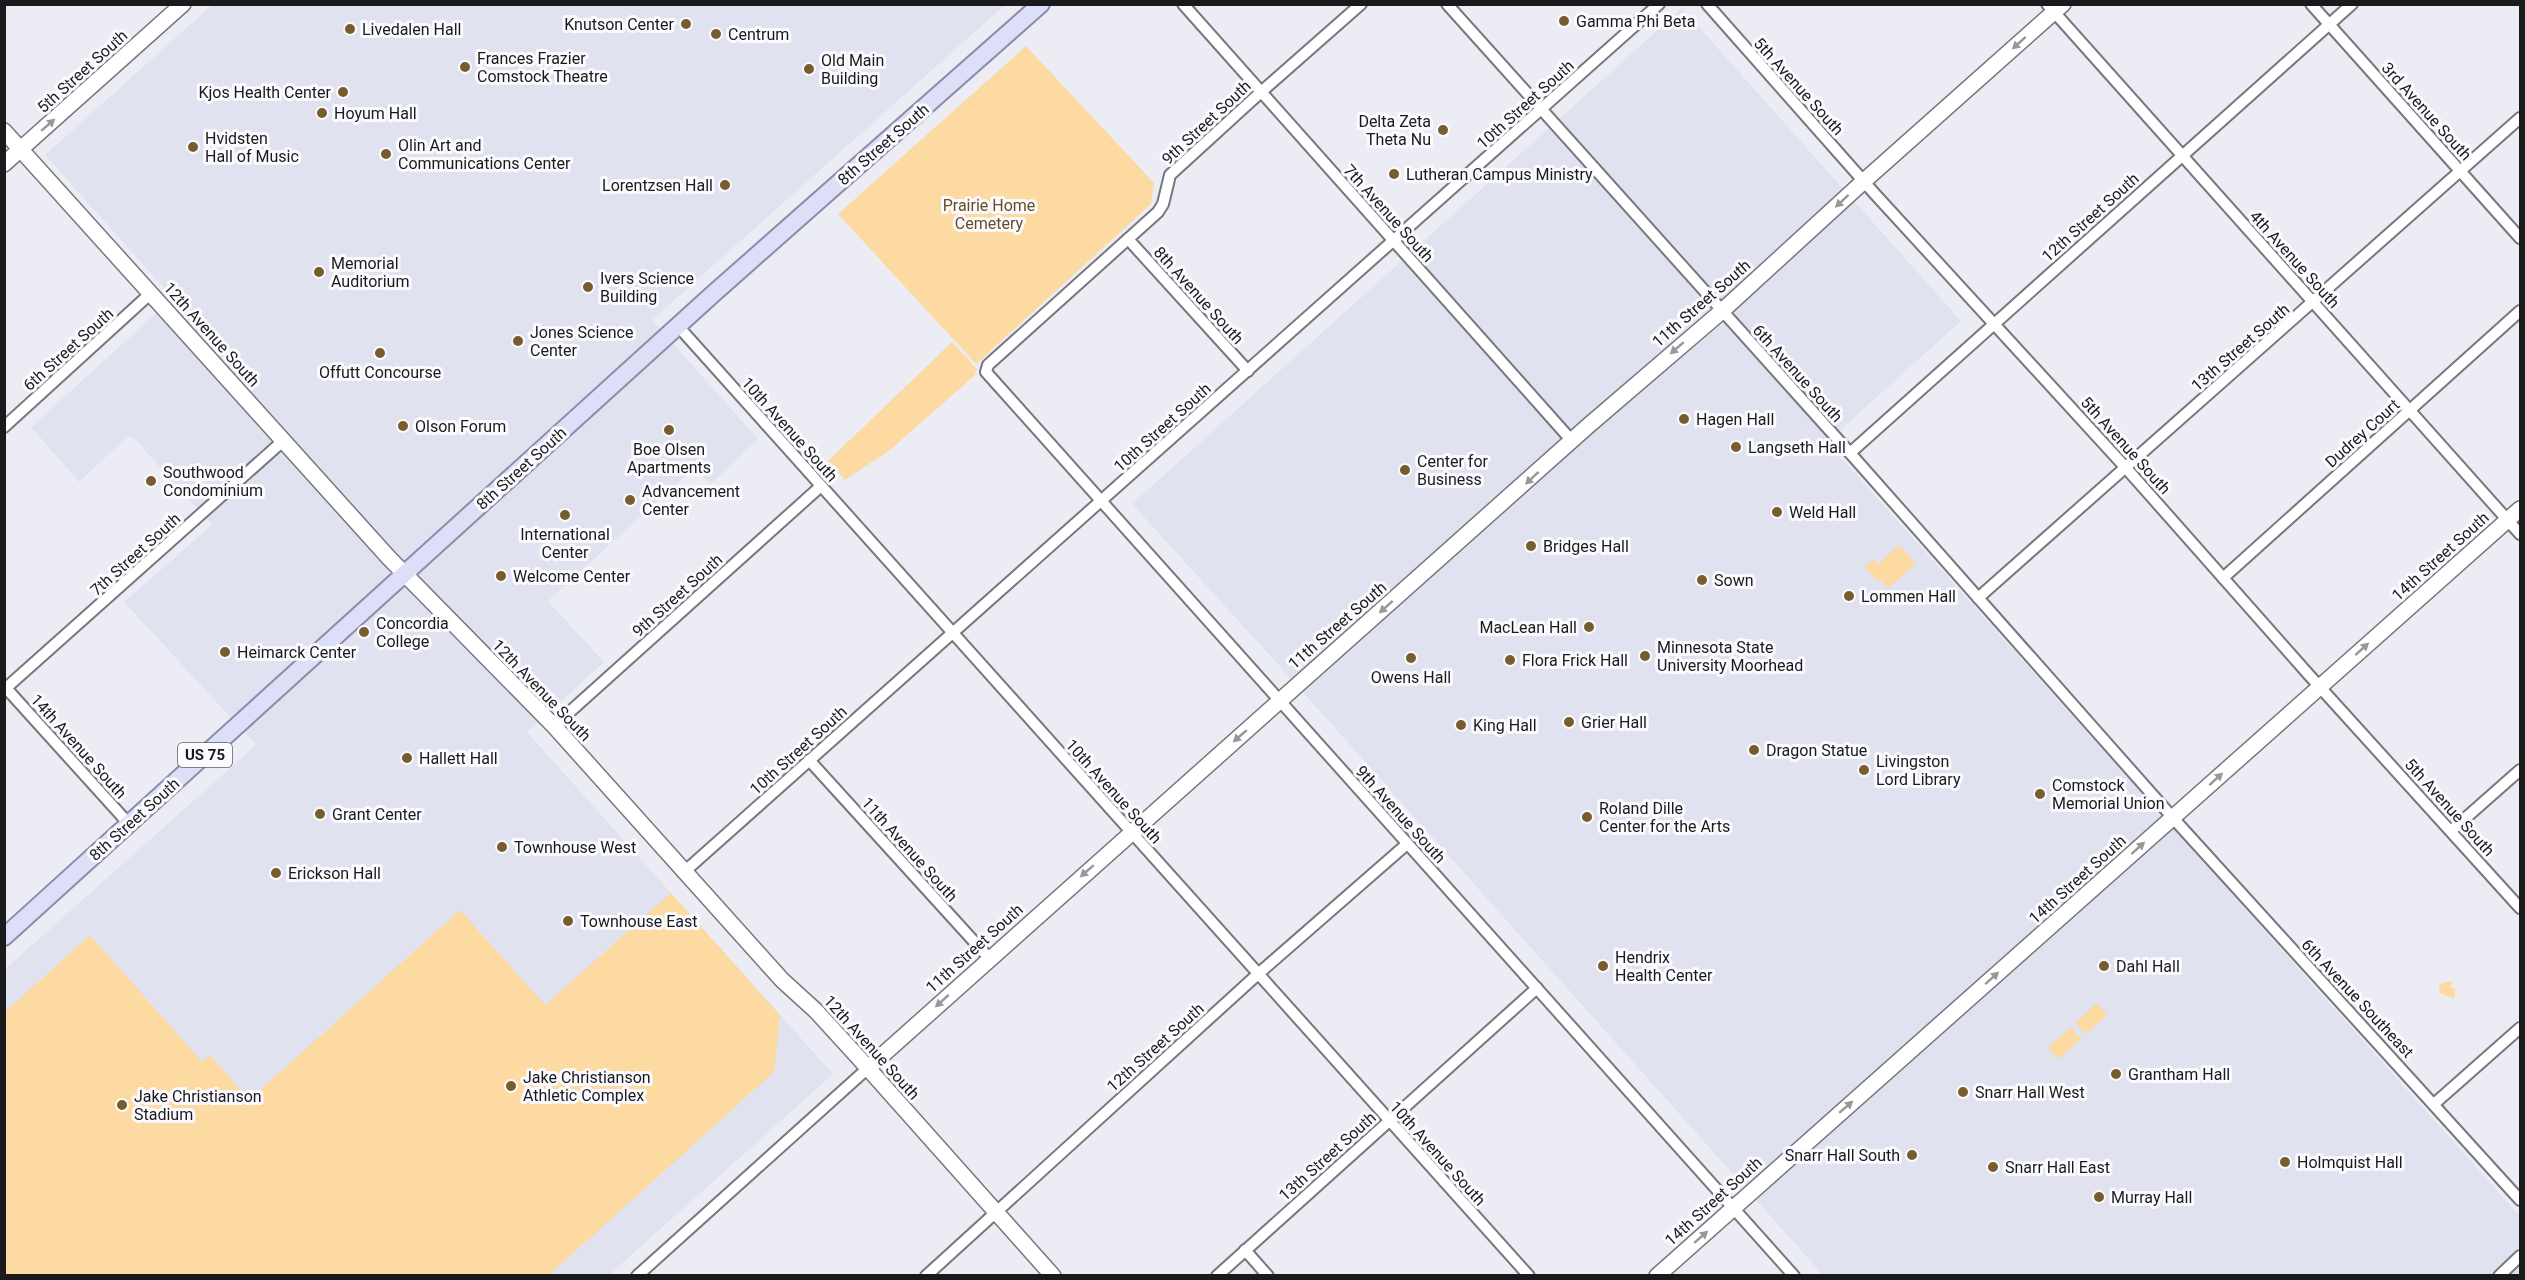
<svg xmlns="http://www.w3.org/2000/svg" width="2525" height="1280" font-family="Roboto,sans-serif">
	<rect width="100%" height="100%" fill="#ecedf4"/>
	<!-- built -->
	<g fill="#e0e2f0">
		<path d="M 212,5 L 1005,5 L 652,320 L 758,439 L 711,484 L 694,468 L 548,601 L 604,662 L 527,732 L 833,1074 L 609,1275 L 5,1275 L 4,970 L 256,745 L 124,602 L 212,525 L 133,437 L 127,437 L 79,482 L 31,427 L 173,298 L 45,155 Z"/>
		<path d="M 1682,8 L 1961,321 L 1827,442 L 2520,1216 L 2520,1275 L 1823,1275 L 1284,671 L 1132,504 Z"/>
	</g>
	<!-- green -->
	<g fill="#fcdaa2">
		<path d="M 1026,46 L 1154,183 L 1151,204 L 976,364 L 838,214 Z"/>
		<path d="M 952,342 L 977,369 L 975,375 L 890,450 L 845,480 L 828,461 Z"/>
		<path d="M 1899,545 L 1916,564 L 1888,588 L 1880,579 L 1877,581 L 1865,567 L 1873,559 L 1878,564 Z"/>
		<path d="M 671,893 L 780,1015 L 774,1072 L 549,1275 L 5,1275 L 5,1012 L 90,935 L 202,1062 L 210,1055 L 249,1100 L 460,910 L 545,1005 Z"/>
		<path d="M 2448,981 L 2452,982 L 2451,988 L 2456,989 L 2454,998 C 2446,996 2438,996 2439,985 Z"/>
		<path d="M 2097,1003 L 2107,1015 L 2086,1034 L 2075,1023 Z"/>
		<path d="M 2071,1027 L 2081,1039 L 2058,1059 L 2048,1047 Z"/>
	</g>
	<g fill="none" stroke-linecap="round" stroke-linejoin="round">
		<defs>
			<g id="street">
				<path d="M 1183,4 L 1572,441"/>
				<path d="M 1361,4 L 1261,92 L 1170,175 L 1163,204 L 1158,212 L 988,365 L 986,372 L 1794,1276"/>
				<path d="M 1447,4 L 1850,453 L 2173,818 L 2520,1200"/>
				<path d="M 1707,4 L 1874,193 L 2126,468 L 2309,675 L 2520,908"/>
				<path d="M 2047,4 L 2520,534"/>
				<path d="M 2311,4 L 2520,238"/>
				<path d="M 1128,239 L 1248,371"/>
				<path d="M 678,326 L 1529,1276"/>
				<path d="M 4,427 L 151,293"/>
				<path d="M 1850,453 L 2352,4"/>
				<path d="M 2223,578 L 2520,311"/>
				<path d="M 1978,598 L 2520,118"/>
				<path d="M 6,688 L 284,440"/>
				<path d="M 6,688 L 129,824"/>
				<path d="M 554,726 L 821,486"/>
				<path d="M 809,760 L 989,958"/>
				<path d="M 2452,830 L 2520,770"/>
				<path d="M 684,872 L 1659,4"/>
				<path d="M 2434,1104 L 2520,1028"/>
				<path d="M 1245,1250 L 1268,1276"/>
				<path d="M 637,1276 L 868,1068"/>
				<path d="M 926,1276 L 1258,974 L 1407,844"/>
				<path d="M 1217,1276 L 1537,988"/>
				<path d="M 2499,1276 L 2520,1256"/>
			</g>
			<g id="secondary">
				<path d="M 4,131 L 389,558 L 554,726 L 782,980 L 816,1011 L 858,1057 L 1053,1276"/>
				<path d="M 4,164 L 183,4"/>
				<path d="M 868,1068 L 1588,426 L 1722,311 L 1864,181 L 2063,4"/>
				<path d="M 1657,1276 L 2520,509"/>
			</g>
			<path id="primary" d="M 4,937 L 713,294 L 1041,4"/>
		</defs>
		<!-- street casing -->
		<use href="#street" stroke="#77787e" stroke-width="14"/>
		<!-- secondary casing -->
		<use href="#secondary" stroke="#77787e" stroke-width="18"/>
		<!-- primary casing -->
		<use href="#primary" stroke="#8a8ca9" stroke-width="20"/>
		<!-- street -->
		<use href="#street" stroke="#fff" stroke-width="10"/>
		<!-- secondary -->
		<use href="#secondary" stroke="#fff" stroke-width="15"/>
		<!-- primary -->
		<use href="#primary" stroke="#dddff8" stroke-width="16"/>
	</g>
	<!-- one-way arrows -->
	<defs><path id="oneway-solid" d="M-6-.8H1V-3.2L6.5 0L1 3.2V.8H-6Z" transform="scale(1.5)"/></defs>
	<g fill="#989899">
		<use href="#oneway-solid" transform="translate(2019 43) rotate(138)"/>
		<use href="#oneway-solid" transform="translate(48 125) rotate(-41)"/>
		<use href="#oneway-solid" transform="translate(1842 201) rotate(137)"/>
		<use href="#oneway-solid" transform="translate(1677 348) rotate(139)"/>
		<use href="#oneway-solid" transform="translate(1532 478) rotate(137)"/>
		<use href="#oneway-solid" transform="translate(1386 607) rotate(138)"/>
		<use href="#oneway-solid" transform="translate(2362 649) rotate(-42)"/>
		<use href="#oneway-solid" transform="translate(1240 736) rotate(139)"/>
		<use href="#oneway-solid" transform="translate(2216 779) rotate(-42)"/>
		<use href="#oneway-solid" transform="translate(2138 848) rotate(-42)"/>
		<use href="#oneway-solid" transform="translate(1087 871) rotate(139)"/>
		<use href="#oneway-solid" transform="translate(1992 978) rotate(-42)"/>
		<use href="#oneway-solid" transform="translate(942 1001) rotate(138)"/>
		<use href="#oneway-solid" transform="translate(1846 1107) rotate(-41)"/>
		<use href="#oneway-solid" transform="translate(1701 1237) rotate(-41)"/>
	</g>
	<!-- markers -->
	<g fill="#775d2e" stroke="#fafaff" stroke-width="2">
		<circle cx="1564" cy="21" r="6"/>
		<circle cx="686" cy="24" r="6"/>
		<circle cx="350" cy="29" r="6"/>
		<circle cx="716" cy="34" r="6"/>
		<circle cx="465" cy="67" r="6"/>
		<circle cx="809" cy="69" r="6"/>
		<circle cx="343" cy="92" r="6"/>
		<circle cx="322" cy="113" r="6"/>
		<circle cx="1443" cy="130" r="6"/>
		<circle cx="193" cy="147" r="6"/>
		<circle cx="386" cy="154" r="6"/>
		<circle cx="1394" cy="174" r="6"/>
		<circle cx="725" cy="185" r="6"/>
		<circle cx="319" cy="272" r="6"/>
		<circle cx="588" cy="287" r="6"/>
		<circle cx="518" cy="341" r="6"/>
		<circle cx="380" cy="353" r="6"/>
		<circle cx="1684" cy="419" r="6"/>
		<circle cx="403" cy="426" r="6"/>
		<circle cx="669" cy="430" r="6"/>
		<circle cx="1736" cy="447" r="6"/>
		<circle cx="1405" cy="470" r="6"/>
		<circle cx="151" cy="481" r="6"/>
		<circle cx="630" cy="500" r="6"/>
		<circle cx="1777" cy="512" r="6"/>
		<circle cx="565" cy="515" r="6"/>
		<circle cx="1531" cy="546" r="6"/>
		<circle cx="501" cy="576" r="6"/>
		<circle cx="1702" cy="580" r="6"/>
		<circle cx="1849" cy="596" r="6"/>
		<circle cx="1589" cy="627" r="6"/>
		<circle cx="364" cy="632" r="6"/>
		<circle cx="225" cy="652" r="6"/>
		<circle cx="1645" cy="656" r="6"/>
		<circle cx="1411" cy="658" r="6"/>
		<circle cx="1510" cy="660" r="6"/>
		<circle cx="1569" cy="722" r="6"/>
		<circle cx="1461" cy="725" r="6"/>
		<circle cx="1754" cy="750" r="6"/>
		<circle cx="407" cy="758" r="6"/>
		<circle cx="1864" cy="770" r="6"/>
		<circle cx="2040" cy="794" r="6"/>
		<circle cx="320" cy="814" r="6"/>
		<circle cx="1587" cy="817" r="6"/>
		<circle cx="502" cy="847" r="6"/>
		<circle cx="276" cy="873" r="6"/>
		<circle cx="568" cy="921" r="6"/>
		<circle cx="1603" cy="966" r="6"/>
		<circle cx="2104" cy="966" r="6"/>
		<circle cx="2116" cy="1074" r="6"/>
		<circle cx="511" cy="1086" r="6"/>
		<circle cx="1963" cy="1092" r="6"/>
		<circle cx="122" cy="1105" r="6"/>
		<circle cx="1912" cy="1155" r="6"/>
		<circle cx="2285" cy="1162" r="6"/>
		<circle cx="1993" cy="1167" r="6"/>
		<circle cx="2099" cy="1197" r="6"/>
	</g>
	<g text-anchor="middle" stroke-width="6" stroke-linejoin="round" paint-order="stroke">
		<!-- shield labels -->
		<rect fill="#fafaff" stroke="#5d5d61" stroke-width="1.5" x="178" y="743" width="54" height="24" rx="4.5"/>
		<g font-size="15" font-weight="bold" fill="#1a1a1d">
			<text x="205" y="760">US 75</text>
		</g>
		<!-- poi labels -->
		<g font-size="16" fill="#1a1a1d" stroke="#fafaff" text-anchor="start">
			<text x="1576" y="27">Gamma Phi Beta</text>
			<text x="674" y="30" text-anchor="end">Knutson Center</text>
			<text x="362" y="35">Livedalen Hall</text>
			<text x="728" y="40">Centrum</text>
			<text x="477" y="64">Frances Frazier<tspan x="477" dy="18">Comstock Theatre</tspan></text>
			<text x="821" y="66">Old Main<tspan x="821" dy="18">Building</tspan></text>
			<text x="331" y="98" text-anchor="end">Kjos Health Center</text>
			<text x="334" y="119">Hoyum Hall</text>
			<text x="1431" y="127" text-anchor="end">Delta Zeta<tspan x="1431" dy="18">Theta Nu</tspan></text>
			<text x="205" y="144">Hvidsten<tspan x="205" dy="18">Hall of Music</tspan></text>
			<text x="398" y="151">Olin Art and<tspan x="398" dy="18">Communications Center</tspan></text>
			<text x="1406" y="180">Lutheran Campus Ministry</text>
			<text x="713" y="191" text-anchor="end">Lorentzsen Hall</text>
			<text x="331" y="269">Memorial<tspan x="331" dy="18">Auditorium</tspan></text>
			<text x="600" y="284">Ivers Science<tspan x="600" dy="18">Building</tspan></text>
			<text x="530" y="338">Jones Science<tspan x="530" dy="18">Center</tspan></text>
			<text x="380" y="378" text-anchor="middle">Offutt Concourse</text>
			<text x="1696" y="425">Hagen Hall</text>
			<text x="415" y="432">Olson Forum</text>
			<text x="1748" y="453">Langseth Hall</text>
			<text x="669" y="455" text-anchor="middle">Boe Olsen<tspan x="669" dy="18">Apartments</tspan></text>
			<text x="1417" y="467">Center for<tspan x="1417" dy="18">Business</tspan></text>
			<text x="163" y="478">Southwood<tspan x="163" dy="18">Condominium</tspan></text>
			<text x="642" y="497">Advancement<tspan x="642" dy="18">Center</tspan></text>
			<text x="1789" y="518">Weld Hall</text>
			<text x="565" y="540" text-anchor="middle">International<tspan x="565" dy="18">Center</tspan></text>
			<text x="1543" y="552">Bridges Hall</text>
			<text x="513" y="582">Welcome Center</text>
			<text x="1714" y="586">Sown</text>
			<text x="1861" y="602">Lommen Hall</text>
			<text x="376" y="629">Concordia<tspan x="376" dy="18">College</tspan></text>
			<text x="1577" y="633" text-anchor="end">MacLean Hall</text>
			<text x="1657" y="653">Minnesota State<tspan x="1657" dy="18">University Moorhead</tspan></text>
			<text x="237" y="658">Heimarck Center</text>
			<text x="1522" y="666">Flora Frick Hall</text>
			<text x="1411" y="683" text-anchor="middle">Owens Hall</text>
			<text x="1581" y="728">Grier Hall</text>
			<text x="1473" y="731">King Hall</text>
			<text x="1766" y="756">Dragon Statue</text>
			<text x="419" y="764">Hallett Hall</text>
			<text x="1876" y="767">Livingston<tspan x="1876" dy="18">Lord Library</tspan></text>
			<text x="2052" y="791">Comstock<tspan x="2052" dy="18">Memorial Union</tspan></text>
			<text x="1599" y="814">Roland Dille<tspan x="1599" dy="18">Center for the Arts</tspan></text>
			<text x="332" y="820">Grant Center</text>
			<text x="514" y="853">Townhouse West</text>
			<text x="288" y="879">Erickson Hall</text>
			<text x="580" y="927">Townhouse East</text>
			<text x="1615" y="963">Hendrix<tspan x="1615" dy="18">Health Center</tspan></text>
			<text x="2116" y="972">Dahl Hall</text>
			<text x="2128" y="1080">Grantham Hall</text>
			<text x="523" y="1083">Jake Christianson<tspan x="523" dy="18">Athletic Complex</tspan></text>
			<text x="1975" y="1098">Snarr Hall West</text>
			<text x="134" y="1102">Jake Christianson<tspan x="134" dy="18">Stadium</tspan></text>
			<text x="1900" y="1161" text-anchor="end">Snarr Hall South</text>
			<text x="2297" y="1168">Holmquist Hall</text>
			<text x="2005" y="1173">Snarr Hall East</text>
			<text x="2111" y="1203">Murray Hall</text>
		</g>
		<!-- street labels -->
		<g font-size="16" fill="#1a1a1d" stroke="#fafaff">
			<text transform="translate(82 71) rotate(-42)" y="6">5th Street South</text>
			<text transform="translate(1799 86) rotate(48)" y="6">5th Avenue South</text>
			<text transform="translate(1525 104) rotate(-42)" y="6">10th Street South</text>
			<text transform="translate(2427 111) rotate(48)" y="6">3rd Avenue South</text>
			<text transform="translate(1206 122) rotate(-43)" y="6">9th Street South</text>
			<text transform="translate(883 144) rotate(-41)" y="6">8th Street South</text>
			<text transform="translate(1389 213) rotate(48)" y="6">7th Avenue South</text>
			<text transform="translate(2090 217) rotate(-42)" y="6">12th Street South</text>
			<text transform="translate(2295 259) rotate(48)" y="6">4th Avenue South</text>
			<text transform="translate(1199 295) rotate(48)" y="6">8th Avenue South</text>
			<text transform="translate(1701 303) rotate(-41)" y="6">11th Street South</text>
			<text transform="translate(212 334) rotate(48)" y="6">12th Avenue South</text>
			<text transform="translate(2240 347) rotate(-41)" y="6">13th Street South</text>
			<text transform="translate(68 349) rotate(-42)" y="6">6th Street South</text>
			<text transform="translate(1798 373) rotate(48)" y="6">6th Avenue South</text>
			<text transform="translate(1162 427) rotate(-42)" y="6">10th Street South</text>
			<text transform="translate(790 429) rotate(48)" y="6">10th Avenue South</text>
			<text transform="translate(2362 433) rotate(-42)" y="6">Dudrey Court</text>
			<text transform="translate(2126 445) rotate(48)" y="6">5th Avenue South</text>
			<text transform="translate(521 468) rotate(-42)" y="6">8th Street South</text>
			<text transform="translate(135 554) rotate(-42)" y="6">7th Street South</text>
			<text transform="translate(2440 556) rotate(-42)" y="6">14th Street South</text>
			<text transform="translate(677 595) rotate(-42)" y="6">9th Street South</text>
			<text transform="translate(1337 625) rotate(-41)" y="6">11th Street South</text>
			<text transform="translate(542 690) rotate(46)" y="6">12th Avenue South</text>
			<text transform="translate(79 746) rotate(48)" y="6">14th Avenue South</text>
			<text transform="translate(798 750) rotate(-42)" y="6">10th Street South</text>
			<text transform="translate(1114 791) rotate(48)" y="6">10th Avenue South</text>
			<text transform="translate(2450 807) rotate(48)" y="6">5th Avenue South</text>
			<text transform="translate(1401 814) rotate(48)" y="6">9th Avenue South</text>
			<text transform="translate(134 819) rotate(-42)" y="6">8th Street South</text>
			<text transform="translate(910 849) rotate(48)" y="6">11th Avenue South</text>
			<text transform="translate(2077 879) rotate(-42)" y="6">14th Street South</text>
			<text transform="translate(974 948) rotate(-42)" y="6">11th Street South</text>
			<text transform="translate(2358 998) rotate(47)" y="6">6th Avenue Southeast</text>
			<text transform="translate(872 1047) rotate(48)" y="6">12th Avenue South</text>
			<text transform="translate(1155 1047) rotate(-42)" y="6">12th Street South</text>
			<text transform="translate(1438 1153) rotate(48)" y="6">10th Avenue South</text>
			<text transform="translate(1327 1156) rotate(-42)" y="6">13th Street South</text>
			<text transform="translate(1713 1201) rotate(-42)" y="6">14th Street South</text>
		</g>
		<!-- park labels -->
		<g font-size="16" fill="#644e27" stroke="#fafaff">
			<text x="989" y="211">Prairie Home<tspan x="989" dy="18">Cemetery</tspan></text>
		</g>
	</g>
	<!-- border -->
	<rect width="2525" height="1280" fill="none" stroke="#1a1a1d" stroke-width="12"/>
</svg>
